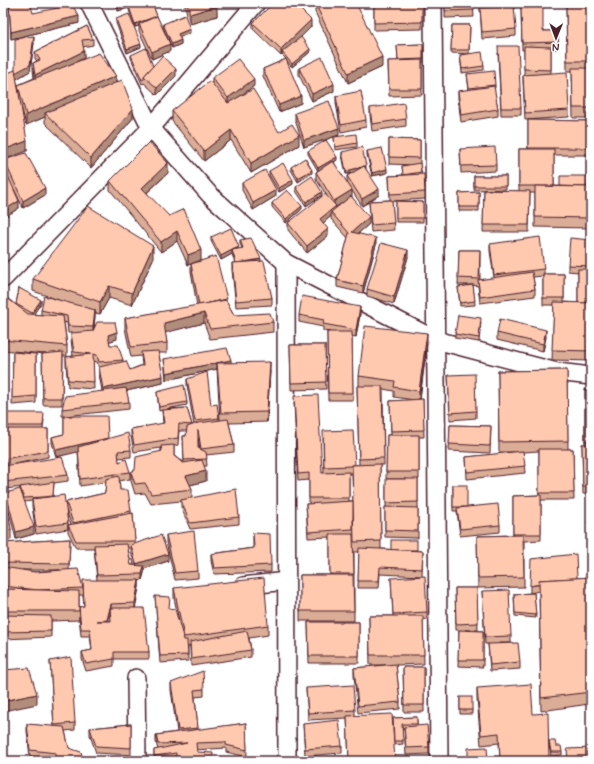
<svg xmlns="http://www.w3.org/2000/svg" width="594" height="764" font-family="Mynerve,sans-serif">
	<rect width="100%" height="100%" fill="#fff"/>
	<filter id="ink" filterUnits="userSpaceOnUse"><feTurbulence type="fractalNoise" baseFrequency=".025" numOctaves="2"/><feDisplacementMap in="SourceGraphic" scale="8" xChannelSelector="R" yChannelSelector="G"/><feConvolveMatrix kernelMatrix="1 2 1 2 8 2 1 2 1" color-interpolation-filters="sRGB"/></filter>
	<g filter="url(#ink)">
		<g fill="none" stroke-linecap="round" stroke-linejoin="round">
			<defs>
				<path id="service" d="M 3,9 L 7,6 L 24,3"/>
				<g id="minor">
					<path d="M 89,3 L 151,128 L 210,195 L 286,263 L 436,340 L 557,372 L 591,376"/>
					<path d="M 433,3 L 439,761"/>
					<path d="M 286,263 L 287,761"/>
					<path d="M 3,279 L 151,128 L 256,3"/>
					<path d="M 243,586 L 286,581"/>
					<path d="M 136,678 L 137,761"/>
				</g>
			</defs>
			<!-- service casing -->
			<use href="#service" stroke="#4a1f2b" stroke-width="11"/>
			<!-- minor casing -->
			<use href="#minor" stroke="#4a1f2b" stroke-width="20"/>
			<!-- service -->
			<use href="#service" stroke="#fff" stroke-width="8"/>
			<!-- minor -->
			<use href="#minor" stroke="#fff" stroke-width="17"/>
		</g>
		<!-- wall -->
		<g fill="#dbad97" stroke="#4a1f2b" fill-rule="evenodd">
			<path d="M 9,3 L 33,13 L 79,23 L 11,39 Z"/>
			<path d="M 115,3 L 152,3 L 170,51 L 152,59 L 139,31 L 139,26 L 135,27 L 129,10 L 129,8 L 118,11 Z"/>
			<path d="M 184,3 L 216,3 L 217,16 L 190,24 Z"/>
			<path d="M 273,3 L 302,3 L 298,7 L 311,27 L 299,38 L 310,52 L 292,67 L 286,60 L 301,103 L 279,112 L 263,76 L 263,69 L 286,59 L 282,55 L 281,56 L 253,29 L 253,23 Z"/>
			<path d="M 315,3 L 382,67 L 348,83 L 315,12 Z"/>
			<path d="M 374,3 L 422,3 L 422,29 L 374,30 Z"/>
			<path d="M 445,3 L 473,3 L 474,17 L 445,18 Z"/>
			<path d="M 566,3 L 591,3 L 591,118 L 573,118 L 572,71 L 567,71 Z"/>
			<path d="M 480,8 L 516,29 L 516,36 L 482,39 Z"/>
			<path d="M 521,8 L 543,31 L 558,31 L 558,49 L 551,49 L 551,73 L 569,110 L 569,117 L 525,120 L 523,81 L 523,75 L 524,74 L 524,50 L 522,50 Z"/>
			<path d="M 116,19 L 141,47 L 127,53 L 116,23 Z"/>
			<path d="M 163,24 L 190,33 L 180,37 L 181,44 L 172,48 L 163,27 Z"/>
			<path d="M 452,25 L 470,25 L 469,54 L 451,53 Z"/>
			<path d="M 87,26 L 93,39 L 93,45 L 83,47 L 84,58 L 77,62 L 116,83 L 133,118 L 91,168 L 45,123 L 45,117 L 26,125 L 21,106 L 27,151 L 15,70 L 34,43 L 30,71 L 16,79 L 18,89 L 18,85 L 34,78 L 33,70 L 33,63 L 37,61 L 35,59 L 35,52 Z"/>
			<path d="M 423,44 L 423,63 L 422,63 L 422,95 L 389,96 L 388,61 L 398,61 L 397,45 Z"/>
			<path d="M 498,53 L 521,108 L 521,115 L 501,115 Z"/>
			<path d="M 131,55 L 153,66 L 176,76 L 157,95 L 144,83 L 142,84 L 131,58 Z"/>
			<path d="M 460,55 L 484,66 L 484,70 L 462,73 Z"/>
			<path d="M 299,68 L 334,91 L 312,101 L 299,75 Z"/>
			<path d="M 467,74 L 495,85 L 495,88 L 494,88 L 498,109 L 498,116 L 461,122 L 458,98 L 458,91 L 469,90 Z"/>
			<path d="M 212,78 L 254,86 L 237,98 L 279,132 L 299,145 L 251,173 L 231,140 L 204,161 L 172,121 L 172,111 L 212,84 Z"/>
			<path d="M 336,96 L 366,120 L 366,127 L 341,132 L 336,103 Z"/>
			<path d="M 370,108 L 406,119 L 406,126 L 372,131 L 370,115 Z"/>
			<path d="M 295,113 L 339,135 L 304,147 L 295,120 Z"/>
			<path d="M 528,120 L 591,121 L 591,155 L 554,155 L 554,186 L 591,187 L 591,228 L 535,227 L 535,193 L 530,193 L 529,232 L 483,232 L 484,190 L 519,191 L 519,149 L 528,149 Z"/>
			<path d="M 334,137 L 357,143 L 357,147 L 335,150 Z"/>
			<path d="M 389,139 L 420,140 L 420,164 L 425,192 L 425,199 L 392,201 L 394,230 L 371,232 L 369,202 L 362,206 L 347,183 L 347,176 L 352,173 L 346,174 L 342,155 L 342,152 L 366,169 L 379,195 L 369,201 L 390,200 L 389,176 L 403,175 L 402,166 L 412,165 L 389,164 Z"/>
			<path d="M 460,149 L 496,165 L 496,171 L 461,173 Z"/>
			<path d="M 308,151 L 337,160 L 334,162 L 352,197 L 369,224 L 358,233 L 376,245 L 363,293 L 337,287 L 337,280 L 348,238 L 331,219 L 331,216 L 323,223 L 328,236 L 307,253 L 288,230 L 288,223 L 327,196 L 316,179 L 316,172 L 318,171 L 308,154 ZM 343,202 L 336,209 L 336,207 Z"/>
			<path d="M 367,151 L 387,173 L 372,176 L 367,155 Z"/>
			<path d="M 4,160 L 45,195 L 23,208 L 14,189 L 19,208 L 3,218 L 3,167 L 4,167 Z"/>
			<path d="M 291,167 L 312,173 L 298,182 L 291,170 Z"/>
			<path d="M 269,171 L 293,184 L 279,192 L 269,175 Z"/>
			<path d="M 168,173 L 147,193 L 201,260 L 188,265 L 177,241 L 161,252 L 110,190 L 110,181 Z"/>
			<path d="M 474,176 L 506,176 L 506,189 L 474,190 Z"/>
			<path d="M 242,183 L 276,196 L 253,210 L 242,190 Z"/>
			<path d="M 296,187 L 322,195 L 306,206 L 296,191 Z"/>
			<path d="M 479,192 L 479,211 L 459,211 L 459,193 Z"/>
			<path d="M 396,201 L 423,202 L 423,222 L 396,222 Z"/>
			<path d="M 272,203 L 302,209 L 286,223 L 272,207 Z"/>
			<path d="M 211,237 L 239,249 L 242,248 L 240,244 L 240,240 L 261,261 L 272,298 L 272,305 L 236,307 L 232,270 L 232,263 L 235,263 L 232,254 L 221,260 L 211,241 Z"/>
			<path d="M 591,240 L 591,361 L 552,360 L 554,305 L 543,305 L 543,276 L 533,277 L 535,289 L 535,296 L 480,303 L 478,286 L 473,285 L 475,305 L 460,306 L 458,287 L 473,285 L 458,285 L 459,250 L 480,250 L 480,280 L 494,278 L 490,251 L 490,244 L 544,269 L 544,274 L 564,274 L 564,302 L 578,303 L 578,272 L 568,271 L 568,265 Z"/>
			<path d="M 408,257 L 394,304 L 367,296 L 367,289 Z"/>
			<path d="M 153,259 L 132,305 L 109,298 L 100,314 L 95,313 L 94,330 L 117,339 L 109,341 L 110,345 L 123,360 L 123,362 L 130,370 L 142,365 L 141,356 L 131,357 L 125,328 L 125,318 L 197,306 L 191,271 L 191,264 L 227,302 L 234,315 L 273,322 L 273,332 L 210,339 L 204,323 L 165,332 L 167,343 L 167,353 L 159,353 L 163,383 L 126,391 L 129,402 L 129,409 L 65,416 L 108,439 L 131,450 L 131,457 L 118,458 L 119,462 L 130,472 L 130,479 L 119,481 L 120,490 L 131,511 L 131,514 L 133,513 L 135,543 L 168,561 L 144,569 L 144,573 L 142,580 L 139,581 L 139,587 L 135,608 L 149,652 L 149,659 L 114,659 L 114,666 L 86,671 L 82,659 L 82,652 L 92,650 L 90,636 L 81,636 L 79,616 L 79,620 L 51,621 L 51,637 L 3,639 L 3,543 L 70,539 L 69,570 L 83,587 L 97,580 L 94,548 L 76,548 L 68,532 L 68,525 L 71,524 L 66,510 L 68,523 L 68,529 L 36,534 L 32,506 L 32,501 L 24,502 L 34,534 L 16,539 L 6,500 L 6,493 L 20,490 L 20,487 L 25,487 L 4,489 L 11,530 L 11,540 L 3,540 L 3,466 L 4,466 L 5,433 L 3,433 L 3,413 L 44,420 L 43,429 L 48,429 L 48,457 L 6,466 L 68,475 L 68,481 L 54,483 L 53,496 L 66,506 L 66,502 L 105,493 L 106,482 L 80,486 L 78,451 L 56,457 L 52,443 L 52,437 L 64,434 L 64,416 L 62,416 L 62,409 L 102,391 L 99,374 L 99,369 L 97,362 L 93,361 L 94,389 L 68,387 L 66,364 L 66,357 L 73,356 L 71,340 L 71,333 L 68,333 L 67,323 L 64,322 L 67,346 L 67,356 L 63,356 L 62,405 L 43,405 L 42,354 L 44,354 L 3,350 L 3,302 L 16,305 L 19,288 L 41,303 L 33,314 L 41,315 L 41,310 L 59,300 L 33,291 L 33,279 ZM 128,548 L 131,548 L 131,551 L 134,565 L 131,565 ZM 22,570 L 60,570 L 35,572 ZM 79,595 L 83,595 L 84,606 L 79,607 ZM 110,613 L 111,621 L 108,621 Z"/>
			<path d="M 360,314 L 356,337 L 352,336 L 353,400 L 328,400 L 327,332 L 330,332 L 323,331 L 323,327 L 299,322 L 299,315 Z"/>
			<path d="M 481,322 L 479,342 L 455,338 L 455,334 Z"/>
			<path d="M 497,333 L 546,337 L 543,351 L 497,340 Z"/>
			<path d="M 427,343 L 420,400 L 423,399 L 424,437 L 419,437 L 419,479 L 418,479 L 418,538 L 385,537 L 385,507 L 386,508 L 386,486 L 406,479 L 386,479 L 387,435 L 391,435 L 390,401 L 414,400 L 394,397 L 394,391 L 383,389 L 384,465 L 380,465 L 381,549 L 423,551 L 422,576 L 380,574 L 379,588 L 358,588 L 359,552 L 354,552 L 354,621 L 300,621 L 300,575 L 330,575 L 330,537 L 308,538 L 306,504 L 309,504 L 309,480 L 298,481 L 294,403 L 322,473 L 324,473 L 323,438 L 355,465 L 359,465 L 357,386 L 359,386 L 359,376 ZM 349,473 L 352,473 L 353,501 L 349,501 Z"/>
			<path d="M 290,345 L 325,345 L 326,389 L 291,390 Z"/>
			<path d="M 13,352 L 36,354 L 36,403 L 12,405 Z"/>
			<path d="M 164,359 L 231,363 L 270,371 L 267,422 L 229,423 L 234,445 L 234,452 L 206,455 L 207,466 L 204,466 L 206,481 L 190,485 L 192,489 L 192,498 L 239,517 L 239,524 L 190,529 L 181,507 L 181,501 L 151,504 L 145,493 L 135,494 L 131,481 L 131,472 L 135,470 L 161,451 L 161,448 L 134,452 L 131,436 L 131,429 L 163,424 L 162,410 L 159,411 L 157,392 L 187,402 L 187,405 L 167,409 L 187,408 L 192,425 L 194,425 L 187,385 L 187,379 L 211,405 L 219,418 L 219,420 L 220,420 L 217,369 L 166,380 ZM 179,431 L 187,431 L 186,436 L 183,436 L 184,462 L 174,456 L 174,446 L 178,445 ZM 198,438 L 200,449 L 198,448 Z"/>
			<path d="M 567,370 L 568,449 L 573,449 L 574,500 L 541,500 L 541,540 L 524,541 L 524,587 L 478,588 L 477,536 L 513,535 L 513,496 L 539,495 L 539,451 L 523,452 L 525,473 L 467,479 L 466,457 L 520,452 L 499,452 L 498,371 Z"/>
			<path d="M 448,375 L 476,411 L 476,418 L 450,420 Z"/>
			<path d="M 585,390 L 591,390 L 591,748 L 589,748 L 589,704 L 541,711 L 539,591 L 530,593 L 530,586 L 577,578 L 589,577 L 590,540 L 589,540 L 589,494 L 583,494 L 582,444 L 585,444 Z"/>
			<path d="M 450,425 L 491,426 L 490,453 L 449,451 Z"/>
			<path d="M 453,485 L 467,507 L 500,525 L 500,532 L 460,536 L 457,511 L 453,511 Z"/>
			<path d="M 253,533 L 271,565 L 271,572 L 214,574 L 211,561 L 211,554 L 253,548 Z"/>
			<path d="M 166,535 L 198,571 L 198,578 L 175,580 L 166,542 Z"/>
			<path d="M 391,578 L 427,612 L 427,619 L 423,620 L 424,664 L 396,665 L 400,702 L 400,709 L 358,713 L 354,675 L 354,668 L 386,665 L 370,665 L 369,616 L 393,616 Z"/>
			<path d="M 174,588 L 268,625 L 268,635 L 249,638 L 251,650 L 251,657 L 191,666 L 190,646 L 188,647 L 188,661 L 160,663 L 155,596 L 169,608 L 179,621 L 174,598 Z"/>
			<path d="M 455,588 L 477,588 L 478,630 L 465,630 L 483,631 L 483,667 L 458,666 L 459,630 L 456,630 Z"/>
			<path d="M 482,591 L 511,636 L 511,643 L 499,643 L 520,662 L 520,669 L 490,671 L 488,644 L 485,644 Z"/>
			<path d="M 534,593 L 536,618 L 515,616 L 514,594 Z"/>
			<path d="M 308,622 L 359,622 L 359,663 L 309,663 Z"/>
			<path d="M 50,661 L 75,723 L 75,730 L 65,731 L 69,748 L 84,761 L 56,761 L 56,760 L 30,757 L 27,731 L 27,724 L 54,727 Z"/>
			<path d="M 403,667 L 424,667 L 424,712 L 404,712 Z"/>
			<path d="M 171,683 L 204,689 L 204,696 L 195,697 L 198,730 L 246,723 L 247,757 L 226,752 L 226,748 L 196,750 L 197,752 L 213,761 L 176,761 L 176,760 L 168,761 L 154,761 L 154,750 L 158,750 L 156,742 L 156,735 L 177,732 L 171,690 Z"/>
			<path d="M 306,688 L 355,710 L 355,716 L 395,761 L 349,761 L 347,718 L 308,720 Z"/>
			<path d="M 477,688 L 533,714 L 549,741 L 556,746 L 562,752 L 562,755 L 551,756 L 549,745 L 500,759 L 499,743 L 481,745 L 477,698 Z"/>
			<path d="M 460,697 L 472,710 L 472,714 L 460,714 Z"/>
			<path d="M 417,717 L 417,726 L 429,747 L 429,754 L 406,755 L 404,728 L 402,728 L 403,744 L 394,745 L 393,718 Z"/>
			<path d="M 131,724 L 131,755 L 96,753 L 90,735 L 90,728 Z"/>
			<path d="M 303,724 L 342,746 L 342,753 L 305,756 Z"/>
		</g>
		<!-- shaded-wall -->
		<g fill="#b28d7b" stroke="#4a1f2b">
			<path d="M 122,3 L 143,3 L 118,11 L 118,4 Z"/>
			<path d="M 298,3 L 302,3 L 296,8 L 296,5 Z"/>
			<path d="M 217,6 L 217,16 L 190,24 L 190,14 Z"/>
			<path d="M 79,16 L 79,23 L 11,39 L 11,32 Z"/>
			<path d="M 157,16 L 139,24 L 139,26 L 135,27 L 135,24 Z"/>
			<path d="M 311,20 L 311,27 L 284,54 L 282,52 L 282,55 L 281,56 L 281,49 Z"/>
			<path d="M 190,29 L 190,33 L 178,38 L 178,34 Z"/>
			<path d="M 34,36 L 34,43 L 30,71 L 15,80 L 15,73 Z"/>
			<path d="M 181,40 L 181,44 L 172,48 L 172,44 Z"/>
			<path d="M 141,44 L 141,47 L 127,53 L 127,49 Z"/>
			<path d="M 170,44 L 170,51 L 152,59 L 152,52 Z"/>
			<path d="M 310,49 L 310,52 L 292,67 L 292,64 Z"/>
			<path d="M 84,51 L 84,58 L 35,82 L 35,75 Z"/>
			<path d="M 382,57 L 382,67 L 348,83 L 348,73 Z"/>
			<path d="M 176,69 L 176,76 L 157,95 L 157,88 Z"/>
			<path d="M 116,76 L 116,86 L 45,113 L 45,117 L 26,125 L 26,115 Z"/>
			<path d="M 254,79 L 254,86 L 228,105 L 228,98 Z"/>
			<path d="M 334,84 L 334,91 L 312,101 L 312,94 Z"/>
			<path d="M 301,96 L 301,103 L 279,112 L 279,105 Z"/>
			<path d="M 133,109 L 133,118 L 91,168 L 91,158 Z"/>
			<path d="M 339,128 L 339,135 L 304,147 L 304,140 Z"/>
			<path d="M 231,130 L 231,140 L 204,161 L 204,151 Z"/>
			<path d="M 299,135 L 299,145 L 251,173 L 251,163 Z"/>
			<path d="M 27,141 L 27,151 L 3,160 L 3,150 Z"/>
			<path d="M 337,157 L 337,160 L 318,171 L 318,168 Z"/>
			<path d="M 168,163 L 168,173 L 142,197 L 142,188 Z"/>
			<path d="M 366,166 L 366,170 L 346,174 L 346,171 Z"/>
			<path d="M 387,169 L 387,173 L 372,176 L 372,173 Z"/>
			<path d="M 312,170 L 312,173 L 298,182 L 298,178 Z"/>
			<path d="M 293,180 L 293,184 L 279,192 L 279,188 Z"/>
			<path d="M 45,188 L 45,195 L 23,208 L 23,201 Z"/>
			<path d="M 379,189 L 379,195 L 362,206 L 362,199 Z"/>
			<path d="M 276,190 L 276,196 L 253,210 L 253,203 Z"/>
			<path d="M 352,190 L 352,197 L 336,207 L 336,213 L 331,212 L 331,216 L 320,226 L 320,219 L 334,207 L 334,201 Z"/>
			<path d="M 322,192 L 322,195 L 306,206 L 306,202 Z"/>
			<path d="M 19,201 L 19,208 L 3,218 L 3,211 Z"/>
			<path d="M 302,206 L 302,209 L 286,223 L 286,219 Z"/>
			<path d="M 369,217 L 369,224 L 352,239 L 352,232 Z"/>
			<path d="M 328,229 L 328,236 L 307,253 L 307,246 Z"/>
			<path d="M 177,231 L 177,241 L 161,252 L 161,242 Z"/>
			<path d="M 376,238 L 376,245 L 363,293 L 363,286 Z"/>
			<path d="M 153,246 L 153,259 L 132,305 L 132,293 Z"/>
			<path d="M 201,250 L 201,260 L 188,265 L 188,255 Z"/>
			<path d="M 232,250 L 232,254 L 221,260 L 221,256 Z"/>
			<path d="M 408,250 L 408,257 L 394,304 L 394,297 Z"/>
			<path d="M 261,259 L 261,262 L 236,264 Z"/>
			<path d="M 109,286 L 109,298 L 100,314 L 100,302 Z"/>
			<path d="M 41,300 L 41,303 L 32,317 L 32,313 Z"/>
			<path d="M 360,307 L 360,314 L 356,337 L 356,330 Z"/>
			<path d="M 95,310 L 95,317 L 93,334 L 93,327 Z"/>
			<path d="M 204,313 L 204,323 L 164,333 L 164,323 Z"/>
			<path d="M 546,330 L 546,337 L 543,351 L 543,344 Z"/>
			<path d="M 117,332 L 117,339 L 108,342 L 108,335 Z"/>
			<path d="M 427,333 L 427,343 L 419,400 L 419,391 Z"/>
			<path d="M 231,360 L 231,367 L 217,363 L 217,369 L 166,380 L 166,373 Z"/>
			<path d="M 270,362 L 270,371 L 267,422 L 267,412 Z"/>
			<path d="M 163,376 L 163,383 L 103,396 L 103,389 Z"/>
			<path d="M 108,438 L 108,445 L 56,457 L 56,450 Z"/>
			<path d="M 206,471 L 206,481 L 186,486 L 186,476 Z"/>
			<path d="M 34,527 L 34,534 L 16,539 L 16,532 Z"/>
			<path d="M 168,554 L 168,561 L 144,569 L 144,573 L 142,580 L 142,574 L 136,571 L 136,564 Z"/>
			<path d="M 139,580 L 139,587 L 135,610 L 135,603 Z"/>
			<path d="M 111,604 L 111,611 L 107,627 L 107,620 Z"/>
			<path d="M 37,694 L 37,704 L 3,711 L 3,701 Z"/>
		</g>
		<!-- building -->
		<g fill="#ffc9b0" stroke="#4a1f2b">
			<path d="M 9,3 L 30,3 L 33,13 L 72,5 L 79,16 L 11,32 Z"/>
			<path d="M 140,3 L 152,3 L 157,16 L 135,24 L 129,7 Z"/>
			<path d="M 187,3 L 216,3 L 217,6 L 190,14 Z"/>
			<path d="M 273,3 L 294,3 L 311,20 L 281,49 L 253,23 Z"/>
			<path d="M 315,3 L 356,3 L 382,57 L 348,73 Z"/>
			<path d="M 374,3 L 422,3 L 422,22 L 374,23 Z"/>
			<path d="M 445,3 L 473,3 L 474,10 L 445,11 Z"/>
			<path d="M 566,3 L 591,3 L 591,61 L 567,61 Z"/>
			<path d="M 514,6 L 516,29 L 482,32 L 480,8 Z"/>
			<path d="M 543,7 L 543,31 L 558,31 L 558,42 L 522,43 L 521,8 Z"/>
			<path d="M 129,14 L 141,44 L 127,49 L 116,19 Z"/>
			<path d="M 185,15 L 190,29 L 178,34 L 181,40 L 172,44 L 163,24 Z"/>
			<path d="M 157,16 L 170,44 L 152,52 L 139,24 Z"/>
			<path d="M 452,25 L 470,25 L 469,50 L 451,50 Z"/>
			<path d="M 87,26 L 93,39 L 82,40 L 84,51 L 35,75 L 33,63 L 40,60 L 35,52 Z"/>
			<path d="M 34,36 L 30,65 L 15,73 L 15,39 Z"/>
			<path d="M 301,37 L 310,49 L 292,64 L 282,52 Z"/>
			<path d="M 423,44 L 423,59 L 398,60 L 397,45 Z"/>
			<path d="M 498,46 L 518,46 L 521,108 L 501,108 Z"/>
			<path d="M 524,46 L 551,47 L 551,70 L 524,69 Z"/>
			<path d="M 146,48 L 153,66 L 144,76 L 144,79 L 142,80 L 131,55 Z"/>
			<path d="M 482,52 L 484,66 L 462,69 L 460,55 Z"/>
			<path d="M 99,53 L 116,76 L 26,115 L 18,85 Z"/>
			<path d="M 162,56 L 176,69 L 157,88 L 144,76 Z"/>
			<path d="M 322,57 L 334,84 L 312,94 L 299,68 Z"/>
			<path d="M 238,59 L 254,79 L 228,98 L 212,78 Z"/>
			<path d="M 286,59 L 301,96 L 279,105 L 263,69 Z"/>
			<path d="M 422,60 L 422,89 L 389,89 L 388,61 Z"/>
			<path d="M 572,68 L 591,68 L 591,108 L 573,108 Z"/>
			<path d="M 15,70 L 27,141 L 3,150 L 3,75 Z"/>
			<path d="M 494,71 L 495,85 L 469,88 L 467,74 Z"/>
			<path d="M 567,72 L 569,110 L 525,113 L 523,75 Z"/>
			<path d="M 122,80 L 133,109 L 91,158 L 45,113 Z"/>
			<path d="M 210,81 L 228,103 L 253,89 L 279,132 L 292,124 L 299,135 L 251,163 L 231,130 L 204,151 L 172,111 Z"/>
			<path d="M 494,86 L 498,109 L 461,115 L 458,91 Z"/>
			<path d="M 361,91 L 366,120 L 341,125 L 336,96 Z"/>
			<path d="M 329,101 L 339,128 L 304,140 L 295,113 Z"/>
			<path d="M 404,103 L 406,119 L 372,124 L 370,108 Z"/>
			<path d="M 528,120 L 591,121 L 591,148 L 528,148 Z"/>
			<path d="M 356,134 L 357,143 L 335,147 L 334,137 Z"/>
			<path d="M 389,139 L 420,140 L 420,158 L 389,157 Z"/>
			<path d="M 326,140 L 337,157 L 318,168 L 308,151 Z"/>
			<path d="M 149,142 L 168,163 L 142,188 L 169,216 L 184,209 L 201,250 L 188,255 L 177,231 L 161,242 L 110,181 Z"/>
			<path d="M 362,147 L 366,166 L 364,166 L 362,167 L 346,171 L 342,152 Z"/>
			<path d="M 495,147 L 496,165 L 461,166 L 460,149 Z"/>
			<path d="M 382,148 L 387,169 L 372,173 L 367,151 Z"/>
			<rect x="519" y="149" width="35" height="37"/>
			<path d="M 26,153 L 45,188 L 23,201 L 4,160 Z"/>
			<path d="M 305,158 L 312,170 L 298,178 L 291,167 Z"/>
			<path d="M 333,161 L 352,190 L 334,201 L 316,172 Z"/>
			<path d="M 283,163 L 293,180 L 279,188 L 269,171 Z"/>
			<path d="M 420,163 L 421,172 L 403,175 L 402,166 Z"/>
			<path d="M 364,166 L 379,189 L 362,199 L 347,176 Z"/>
			<path d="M 3,167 L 4,167 L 19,201 L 3,211 Z"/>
			<path d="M 265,170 L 276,190 L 253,203 L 242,183 Z"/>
			<path d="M 424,174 L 425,192 L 390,194 L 389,176 Z"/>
			<path d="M 312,176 L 322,192 L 306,202 L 296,187 Z"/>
			<rect x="474" y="176" width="32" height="10"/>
			<path d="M 560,176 L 588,176 L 587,187 L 560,186 Z"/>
			<path d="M 535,186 L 591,187 L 591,218 L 535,217 Z"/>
			<path d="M 287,190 L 302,206 L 286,219 L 272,203 Z"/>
			<path d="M 484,190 L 530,191 L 529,225 L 483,225 Z"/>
			<path d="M 479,192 L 479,207 L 459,207 L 459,193 Z"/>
			<path d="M 325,194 L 336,206 L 320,219 L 328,229 L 307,246 L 288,223 Z"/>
			<path d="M 351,196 L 369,217 L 352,232 L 376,238 L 363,286 L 337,280 L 349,233 L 331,212 Z"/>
			<path d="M 392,200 L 394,223 L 371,225 L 369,201 Z"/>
			<path d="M 396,201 L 423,202 L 423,218 L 396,218 Z"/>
			<path d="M 88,206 L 153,246 L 132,293 L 109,286 L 100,302 L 33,279 Z"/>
			<path d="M 231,228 L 239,247 L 232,250 L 243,248 L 240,240 L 251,238 L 261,259 L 244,262 L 236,263 L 232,250 L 221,256 L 211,237 Z"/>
			<path d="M 540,237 L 544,269 L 494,275 L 490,244 Z"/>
			<path d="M 570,238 L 591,240 L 591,266 L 568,265 Z"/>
			<path d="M 381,243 L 408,250 L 394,297 L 367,289 Z"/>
			<path d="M 459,250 L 480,250 L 479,279 L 458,278 Z"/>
			<path d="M 216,256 L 227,299 L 199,305 L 191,264 Z"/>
			<path d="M 264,261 L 272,298 L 236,301 L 232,263 Z"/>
			<rect x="578" y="269" width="13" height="34"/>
			<path d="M 532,272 L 535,289 L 480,297 L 478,280 Z"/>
			<rect x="543" y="274" width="21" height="24"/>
			<path d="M 473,285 L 475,301 L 460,303 L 458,287 Z"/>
			<path d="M 19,288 L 41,300 L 32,313 L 16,304 Z"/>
			<path d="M 44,296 L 95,310 L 93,327 L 68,326 L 67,316 L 41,310 Z"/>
			<path d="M 302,296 L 360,307 L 356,330 L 323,324 L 324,320 L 299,315 Z"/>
			<path d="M 7,298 L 28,314 L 63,316 L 67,346 L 3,340 L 3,302 Z"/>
			<path d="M 226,300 L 234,315 L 270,313 L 273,322 L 210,329 L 204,313 L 164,323 L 167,343 L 131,347 L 125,318 Z"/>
			<path d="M 554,302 L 591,303 L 591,351 L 552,350 Z"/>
			<path d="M 458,315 L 481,318 L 479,338 L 455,334 Z"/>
			<path d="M 500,319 L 546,330 L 543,344 L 497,333 Z"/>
			<path d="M 97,322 L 115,322 L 117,332 L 108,335 L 110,345 L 118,345 L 123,360 L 99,362 L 97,355 L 93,354 L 94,382 L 68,380 L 66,357 L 91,354 L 74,352 L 71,333 L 93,331 Z"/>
			<path d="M 365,326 L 427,333 L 419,391 L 394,387 L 395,381 L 359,376 Z"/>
			<path d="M 327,332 L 352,332 L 353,393 L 328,393 Z"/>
			<path d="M 290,345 L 325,345 L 326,382 L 291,383 Z"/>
			<path d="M 227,348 L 231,360 L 166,373 L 164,359 Z"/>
			<path d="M 158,351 L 163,376 L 103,389 L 99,367 L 126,361 L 130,370 L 143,365 L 141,352 Z"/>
			<path d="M 13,352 L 36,354 L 36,396 L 12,398 Z"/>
			<path d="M 63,352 L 62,398 L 43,398 L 42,354 Z"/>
			<path d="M 270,362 L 267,412 L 221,413 L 217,363 Z"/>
			<path d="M 567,370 L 568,441 L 499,442 L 498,371 Z"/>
			<path d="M 207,372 L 211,405 L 217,404 L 219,418 L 195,421 L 187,379 Z"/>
			<path d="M 475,374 L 476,411 L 450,413 L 448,375 Z"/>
			<path d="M 184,385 L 187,402 L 159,407 L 157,392 Z"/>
			<path d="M 357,386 L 382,386 L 384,458 L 359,459 Z"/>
			<path d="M 126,388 L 129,402 L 62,409 L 65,396 Z"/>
			<rect x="585" y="390" width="6" height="51"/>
			<path d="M 318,395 L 322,473 L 349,472 L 349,498 L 309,498 L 309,473 L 298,474 L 294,396 Z"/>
			<path d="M 423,399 L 424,430 L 391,431 L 390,401 Z"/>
			<path d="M 187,408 L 192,425 L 179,424 L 178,438 L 134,445 L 131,429 L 164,423 L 162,410 Z"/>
			<path d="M 3,413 L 44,413 L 43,426 L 3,426 Z"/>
			<path d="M 64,416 L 107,416 L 108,438 L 56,450 L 52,437 L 64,434 Z"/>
			<path d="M 228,419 L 234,445 L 201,449 L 198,430 L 198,448 L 206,452 L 207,459 L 184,460 L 183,436 L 186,436 L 187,427 L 198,423 Z"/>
			<path d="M 450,425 L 491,426 L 490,446 L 449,444 Z"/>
			<path d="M 5,429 L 48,429 L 48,451 L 4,459 Z"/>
			<path d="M 353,430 L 355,465 L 352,465 L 352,466 L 324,467 L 323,431 Z"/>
			<path d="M 128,433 L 131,450 L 118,451 L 119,462 L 126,459 L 130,472 L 80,479 L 78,447 Z"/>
			<path d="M 387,435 L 419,435 L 419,472 L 386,472 Z"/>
			<path d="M 582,444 L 591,444 L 591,487 L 583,487 Z"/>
			<path d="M 174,445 L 174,456 L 183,463 L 202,460 L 206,471 L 186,476 L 192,489 L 151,494 L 145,483 L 135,484 L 131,472 L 135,470 L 136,457 L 162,451 L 161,446 Z"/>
			<path d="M 539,449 L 573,449 L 574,493 L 539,493 Z"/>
			<path d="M 523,451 L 525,466 L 467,472 L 466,457 Z"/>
			<path d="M 62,457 L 68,475 L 3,482 L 3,466 Z"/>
			<path d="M 380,464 L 381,541 L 354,542 L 352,465 Z"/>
			<path d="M 119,476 L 120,490 L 128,490 L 131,511 L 73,523 L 66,502 L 105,493 L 106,479 Z"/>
			<path d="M 386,479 L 418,479 L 418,502 L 386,503 Z"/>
			<path d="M 54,482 L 53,496 L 43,497 L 24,498 L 20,487 Z"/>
			<path d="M 3,485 L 11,530 L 3,530 Z"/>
			<rect x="453" y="485" width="14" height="22"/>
			<path d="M 20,489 L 34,527 L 16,532 L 6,493 Z"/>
			<path d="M 236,489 L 239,517 L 190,523 L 181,500 Z"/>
			<rect x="589" y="491" width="2" height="42"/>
			<path d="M 64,495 L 68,523 L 36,527 L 32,499 Z"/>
			<path d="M 541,495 L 541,534 L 513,534 L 513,496 Z"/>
			<path d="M 353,501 L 353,529 L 308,532 L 306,504 Z"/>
			<path d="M 498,504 L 500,525 L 460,529 L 457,508 Z"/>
			<path d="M 385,507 L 418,508 L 418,531 L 385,530 Z"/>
			<path d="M 133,513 L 135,541 L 76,541 L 68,525 Z"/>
			<path d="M 194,531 L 198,571 L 175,573 L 166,535 Z"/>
			<path d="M 253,533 L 270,534 L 271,565 L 214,568 L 211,554 L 254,548 Z"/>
			<path d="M 330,534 L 353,534 L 354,574 L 330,574 Z"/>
			<path d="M 161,535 L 168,554 L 136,564 L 131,545 Z"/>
			<path d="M 523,535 L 524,577 L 478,578 L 477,536 Z"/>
			<path d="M 590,537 L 591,537 L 591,577 L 589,577 Z"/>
			<path d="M 70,539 L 69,564 L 3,563 L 3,543 Z"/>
			<rect x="391" y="540" width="26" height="10"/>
			<path d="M 127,544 L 131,565 L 144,566 L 142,574 L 97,575 L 94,545 Z"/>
			<path d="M 359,548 L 423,551 L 422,569 L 380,567 L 379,581 L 358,581 Z"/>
			<path d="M 576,554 L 577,578 L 539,580 L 540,584 L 530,586 L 531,559 Z"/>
			<path d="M 3,567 L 35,572 L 78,569 L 83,588 L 38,590 L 3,586 Z"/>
			<path d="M 300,575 L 353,575 L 354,611 L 300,611 Z"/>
			<path d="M 425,576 L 427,612 L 393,614 L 391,578 Z"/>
			<path d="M 591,577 L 591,692 L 541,698 L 539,580 Z"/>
			<path d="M 264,578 L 268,625 L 184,637 L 174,588 Z"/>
			<path d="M 83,580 L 139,580 L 135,603 L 111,604 L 107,620 L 97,621 L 111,621 L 110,608 L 144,608 L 149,652 L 114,652 L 114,659 L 86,664 L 82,652 L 92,650 L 90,629 L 81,629 L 79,607 L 84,606 Z"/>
			<path d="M 455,588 L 477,588 L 478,623 L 456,624 Z"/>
			<path d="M 3,589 L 79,591 L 79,611 L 3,611 Z"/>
			<path d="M 509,590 L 511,636 L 485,637 L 482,591 Z"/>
			<path d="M 534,593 L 536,615 L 515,613 L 514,594 Z"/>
			<path d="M 155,596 L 170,597 L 169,608 L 175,609 L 184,640 L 187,640 L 187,642 L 188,655 L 160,656 Z"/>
			<path d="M 3,615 L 51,616 L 51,631 L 3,632 Z"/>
			<path d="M 369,616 L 423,616 L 424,655 L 370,655 Z"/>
			<path d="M 308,622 L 359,622 L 359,656 L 309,656 Z"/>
			<path d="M 459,630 L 483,631 L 483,660 L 458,660 Z"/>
			<path d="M 247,631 L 251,650 L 191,659 L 190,642 Z"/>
			<path d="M 518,643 L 520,662 L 490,665 L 488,644 Z"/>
			<path d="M 71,657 L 75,723 L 54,725 L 50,661 Z"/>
			<path d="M 396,664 L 400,702 L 358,706 L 354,668 Z"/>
			<path d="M 403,667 L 424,667 L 424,705 L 404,705 Z"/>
			<path d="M 29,668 L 37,694 L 3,701 L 3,670 Z"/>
			<path d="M 203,671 L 204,689 L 194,690 L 198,728 L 178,730 L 171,683 Z"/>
			<path d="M 531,684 L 533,714 L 548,713 L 549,761 L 500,761 L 499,733 L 481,735 L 477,688 Z"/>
			<path d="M 353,685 L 355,710 L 308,713 L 306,688 Z"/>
			<rect x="460" y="697" width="12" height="13"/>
			<rect x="589" y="698" width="2" height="43"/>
			<path d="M 392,714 L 395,761 L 349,761 L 347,716 Z"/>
			<path d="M 417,717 L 417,724 L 402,724 L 403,741 L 394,741 L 393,718 Z"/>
			<path d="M 339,720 L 342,746 L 305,749 L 303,724 Z"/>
			<path d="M 246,723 L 247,750 L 226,745 L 226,742 L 196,743 L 197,752 L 213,753 L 212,761 L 176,761 L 176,753 L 154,756 L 154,750 L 187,743 L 158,744 L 156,735 Z"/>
			<path d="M 27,724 L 64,727 L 69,748 L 81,752 L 84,761 L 57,761 L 56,753 L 30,750 Z"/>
			<path d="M 131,724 L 131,748 L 96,746 L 90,728 Z"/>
			<path d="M 427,725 L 429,747 L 406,748 L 404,727 Z"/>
			<path d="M 549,741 L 555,741 L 556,746 L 561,746 L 562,752 L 551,752 Z"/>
			<path d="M 487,747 L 488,761 L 468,761 L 468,748 Z"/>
			<path d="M 591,748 L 591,761 L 568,761 L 567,749 Z"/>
			<rect x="307" y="757" width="38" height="4"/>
			<path d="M 240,758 L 255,758 L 254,761 L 236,761 Z"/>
			<rect x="551" y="758" width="8" height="3"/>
		</g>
	</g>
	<!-- margin -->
	<rect width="594" height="764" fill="none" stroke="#fff" stroke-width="16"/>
	<rect x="8" y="8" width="578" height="748" fill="none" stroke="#4a1f2b" stroke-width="1.5" filter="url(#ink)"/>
	<!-- north arrow -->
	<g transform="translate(556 38) rotate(181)" stroke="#ffffff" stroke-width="3" paint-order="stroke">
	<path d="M0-3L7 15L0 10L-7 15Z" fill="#4a1f2b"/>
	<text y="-6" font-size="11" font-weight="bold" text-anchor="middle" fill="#4a1f2b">N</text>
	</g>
</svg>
